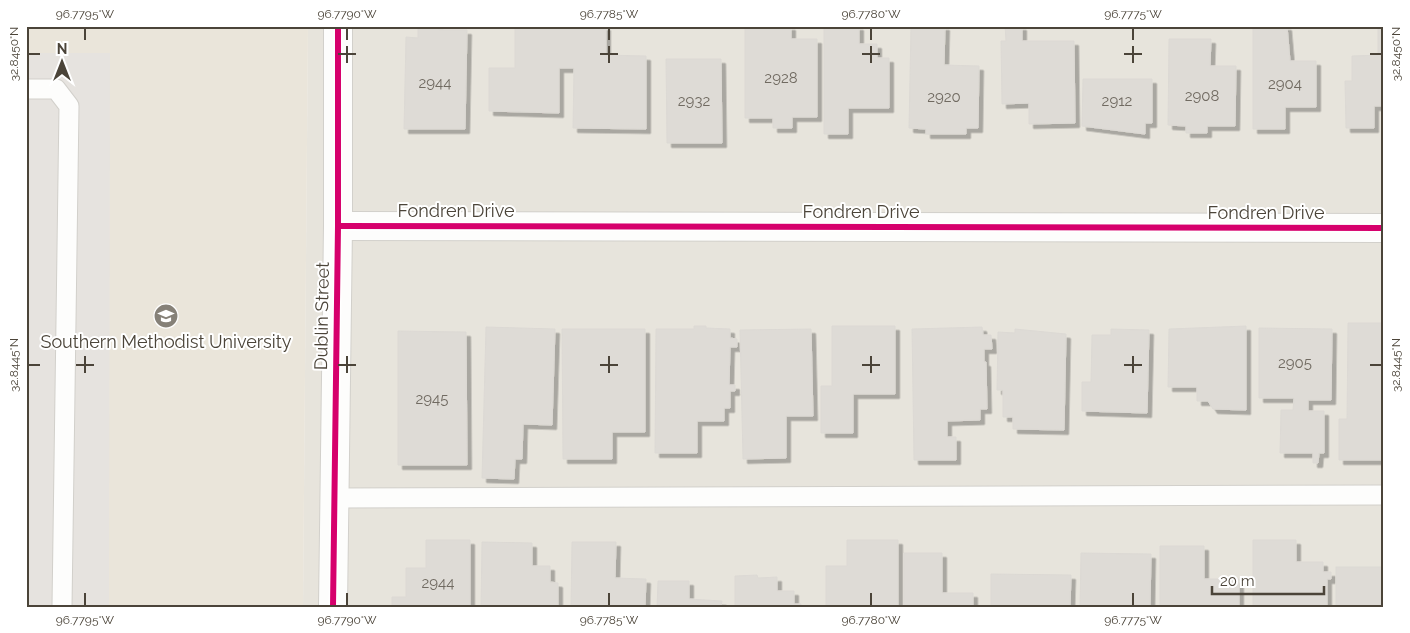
<svg xmlns="http://www.w3.org/2000/svg" width="1410" height="633" font-family="Raleway,sans-serif">
	<defs>
		<filter id="shadow"><feDropShadow dx="4.5" dy="4.5" stdDeviation="0" flood-color="#0004"/></filter>
	</defs>
	<rect width="100%" height="100%" fill="#f4f2ee"/>
	<!-- residential -->
	<path fill="#e7e4dc" d="M 308,26 L 1384,26 L 1384,607 L 303,607 Z"/>
	<!-- education -->
	<path fill="#eae5da" d="M 26,26 L 308,26 L 303,607 L 26,607 Z"/>
	<!-- parking -->
	<path fill="#e6e3df" d="M 26,53 L 110,53 L 109,607 L 26,607 Z"/>
	<!-- building -->
	<g fill="#dedbd6" stroke="#dcd9d4" filter="url(#shadow)">
		<path d="M 418,26 L 439,26 L 439,30 L 467,30 L 465,129 L 404,129 L 406,37 L 418,38 Z"/>
		<path d="M 515,26 L 606,26 L 606,55 L 646,56 L 646,129 L 573,128 L 574,68 L 559,68 L 559,113 L 489,111 L 489,68 L 515,68 Z"/>
		<path d="M 745,26 L 791,26 L 791,39 L 817,39 L 817,117 L 792,117 L 792,128 L 773,128 L 773,118 L 745,118 Z"/>
		<path d="M 824,26 L 859,26 L 859,44 L 877,44 L 877,58 L 889,58 L 889,108 L 848,108 L 848,134 L 824,134 Z"/>
		<path d="M 911,26 L 945,26 L 944,65 L 979,66 L 978,128 L 966,128 L 966,134 L 926,134 L 926,129 L 909,128 Z"/>
		<path d="M 1005,26 L 1022,26 L 1022,41 L 1074,41 L 1075,123 L 1029,124 L 1029,103 L 1002,104 L 1001,41 L 1006,41 Z"/>
		<path d="M 1253,26 L 1287,26 L 1290,61 L 1316,61 L 1316,107 L 1285,107 L 1285,129 L 1253,129 Z"/>
		<path d="M 1378,26 L 1384,26 L 1384,106 L 1374,106 L 1374,128 L 1346,128 L 1345,81 L 1352,81 L 1352,56 L 1378,55 Z"/>
		<path d="M 1169,39 L 1211,39 L 1210,66 L 1236,66 L 1235,126 L 1207,126 L 1207,133 L 1186,133 L 1186,126 L 1168,125 Z"/>
		<path d="M 666,59 L 721,59 L 722,143 L 667,143 Z"/>
		<path d="M 1083,79 L 1152,79 L 1152,123 L 1145,123 L 1145,134 L 1082,126 Z"/>
		<path d="M 1348,323 L 1384,323 L 1382,460 L 1339,460 L 1339,419 L 1347,419 Z"/>
		<path d="M 694,326 L 706,326 L 706,328 L 730,329 L 730,338 L 737,339 L 737,347 L 730,347 L 729,385 L 735,385 L 735,391 L 730,391 L 730,408 L 724,408 L 724,421 L 697,421 L 697,453 L 655,453 L 656,329 L 694,329 Z"/>
		<path d="M 832,326 L 895,326 L 895,394 L 853,394 L 853,433 L 821,433 L 821,386 L 832,386 Z"/>
		<path d="M 1246,326 L 1246,410 L 1213,409 L 1208,401 L 1197,401 L 1197,387 L 1168,387 L 1169,329 Z"/>
		<path d="M 486,327 L 555,329 L 552,425 L 523,424 L 522,459 L 515,459 L 514,479 L 482,478 Z"/>
		<path d="M 982,327 L 983,335 L 991,335 L 992,349 L 984,349 L 984,362 L 986,362 L 987,409 L 980,409 L 980,420 L 947,421 L 947,437 L 956,437 L 956,460 L 914,460 L 912,329 Z"/>
		<path d="M 1259,328 L 1332,329 L 1331,400 L 1308,400 L 1308,411 L 1324,411 L 1324,453 L 1319,453 L 1318,463 L 1313,463 L 1313,453 L 1280,453 L 1281,410 L 1293,410 L 1294,398 L 1259,398 Z"/>
		<path d="M 562,329 L 645,329 L 645,432 L 612,432 L 612,459 L 563,459 Z"/>
		<path d="M 811,329 L 813,416 L 786,416 L 786,458 L 743,459 L 740,330 Z"/>
		<path d="M 1015,329 L 1066,334 L 1064,430 L 1013,429 L 1013,417 L 1003,417 L 1003,390 L 997,390 L 998,332 L 1015,333 Z"/>
		<path d="M 1111,329 L 1149,330 L 1147,413 L 1082,411 L 1082,382 L 1091,382 L 1092,335 L 1111,335 Z"/>
		<path d="M 398,331 L 466,332 L 467,465 L 398,465 Z"/>
		<path d="M 426,540 L 470,540 L 470,607 L 392,607 L 392,597 L 406,597 L 406,568 L 426,568 Z"/>
		<path d="M 847,540 L 898,540 L 898,607 L 826,607 L 826,566 L 847,566 Z"/>
		<path d="M 1253,540 L 1296,540 L 1296,562 L 1323,562 L 1323,572 L 1331,572 L 1331,579 L 1327,579 L 1327,607 L 1253,607 Z"/>
		<path d="M 482,542 L 532,543 L 532,566 L 550,566 L 550,582 L 558,583 L 558,607 L 481,607 Z"/>
		<path d="M 572,542 L 616,542 L 615,578 L 646,579 L 645,607 L 571,607 Z"/>
		<path d="M 1160,546 L 1204,546 L 1204,579 L 1239,579 L 1239,607 L 1160,607 Z"/>
		<path d="M 904,553 L 942,553 L 942,593 L 973,593 L 973,607 L 904,607 Z"/>
		<path d="M 1081,553 L 1151,554 L 1150,607 L 1080,607 Z"/>
		<rect x="1336" y="567" width="48" height="40"/>
		<path d="M 991,574 L 1071,575 L 1070,607 L 991,607 Z"/>
		<path d="M 757,575 L 758,578 L 777,577 L 777,591 L 794,591 L 794,604 L 801,604 L 801,607 L 735,607 L 735,576 Z"/>
		<path d="M 658,581 L 689,581 L 689,599 L 722,601 L 721,607 L 657,607 Z"/>
	</g>
	<g fill="none" stroke-linecap="round" stroke-linejoin="round">
		<defs>
			<g id="service">
				<path d="M 26,89 L 56,89 L 69,106 L 62,607"/>
				<path d="M 334,498 L 1384,495"/>
			</g>
			<g id="minor">
				<path d="M 338,226 L 1384,228"/>
				<path d="M 333,607 L 338,226 L 338,26"/>
			</g>
		</defs>
		<!-- service casing -->
		<use href="#service" stroke="#d2d0cb" stroke-width="21"/>
		<!-- minor casing -->
		<use href="#minor" stroke="#d2d0cb" stroke-width="30"/>
		<!-- service -->
		<use href="#service" stroke="#fdfdfc" stroke-width="19"/>
		<!-- minor -->
		<use href="#minor" stroke="#fdfdfc" stroke-width="28"/>
		<defs>
			<g id="cycleway">
				<path d="M 338,226 L 1384,228"/>
				<path d="M 333,607 L 338,226 L 338,26"/>
			</g>
		</defs>
		<!-- cycleway casing -->
		<use href="#cycleway" stroke="#fff" stroke-width="9"/>
		<!-- cycleway -->
		<use href="#cycleway" stroke="#d6006c" stroke-width="6"/>
	</g>
	<!-- ticks -->
	<path fill="none" stroke="#4b4439" stroke-width="2" d="M 85,28 L 85,40M 347,28 L 347,40M 609,28 L 609,40M 871,28 L 871,40M 1133,28 L 1133,40M 347,46 L 347,63M 609,46 L 609,63M 871,46 L 871,63M 1133,46 L 1133,63M 28,54 L 40,54M 338,54 L 356,54M 600,54 L 618,54M 862,54 L 880,54M 1124,54 L 1142,54M 1370,54 L 1382,54M 85,356 L 85,373M 347,356 L 347,373M 609,356 L 609,373M 871,356 L 871,373M 1133,356 L 1133,373M 28,365 L 40,365M 76,365 L 94,365M 338,365 L 356,365M 600,365 L 618,365M 862,365 L 880,365M 1124,365 L 1142,365M 1370,365 L 1382,365M 85,593 L 85,606M 347,593 L 347,606M 609,593 L 609,606M 871,593 L 871,606M 1133,593 L 1133,606"/>
	<!-- icons -->
	<defs>
		<symbol id="university-disc" viewBox="-11 -11 22 22"><circle r="9.5" fill="#868178" stroke="#fff"/><path d="M0-5L7-2L0 1L-7-2ZM-4 1L0 2.5L4 1V4Q0 6-4 4Z" fill="#fff"/></symbol>
	</defs>
	<g fill-rule="evenodd">
		<use href="#university-disc" x="152" y="302" width="28" height="28"/>
	</g>
	<g text-anchor="middle" stroke-width="4" stroke-linejoin="round" paint-order="stroke">
		<!-- number labels -->
		<g font-size="15" fill="#706a61">
			<text x="781" y="83">2928</text>
			<text x="435" y="88">2944</text>
			<text x="1285" y="89">2904</text>
			<text x="1202" y="101">2908</text>
			<text x="944" y="102">2920</text>
			<text x="694" y="106">2932</text>
			<text x="1117" y="106">2912</text>
			<text x="1295" y="368">2905</text>
			<text x="432" y="404">2945</text>
			<text x="438" y="588">2944</text>
		</g>
		<!-- street labels -->
		<g font-size="18" fill="#4b4439" stroke="#fff">
			<text x="456" y="217">Fondren Drive</text>
			<text x="861" y="218">Fondren Drive</text>
			<text x="1266" y="219">Fondren Drive</text>
			<text transform="translate(322 316) rotate(-89)" y="6">Dublin Street</text>
		</g>
		<!-- poi labels -->
		<g font-size="18" fill="#4b4439" stroke="#fff">
			<text x="166" y="348">Southern Methodist University</text>
		</g>
	</g>
	<!-- border -->
	<rect width="1410" height="633" fill="none" stroke="#ffffff" stroke-width="55"/>
	<!-- north arrow -->
	<g transform="translate(62 62)" stroke="#ffffff" stroke-width="4" paint-order="stroke">
	<path d="M0-4L9 19L0 12L-9 19Z" fill="#4b4439"/>
	<text y="-8" font-size="14" font-weight="bold" text-anchor="middle" fill="#4b4439">N</text>
	</g>
	<!-- scale -->
	<path d="M1212 586v8h112v-8" fill="none" stroke="#4b4439" stroke-width="2.5"/>
	<text x="1220" y="586" font-size="15" fill="#4b4439" stroke="#ffffff" stroke-width="4" paint-order="stroke">20 m</text>
	<rect x="28" y="28" width="1354" height="578" fill="none" stroke="#4b4439" stroke-width="2"/>
	<g font-size="12" text-anchor="middle" fill="#4b4439">
		<text x="85" y="18">96.7795°W</text>
		<text x="347" y="18">96.7790°W</text>
		<text x="609" y="18">96.7785°W</text>
		<text x="871" y="18">96.7780°W</text>
		<text x="1133" y="18">96.7775°W</text>
		<text transform="translate(14 54) rotate(-90)" y="4">32.8450°N</text>
		<text transform="translate(1396 54) rotate(-90)" y="4">32.8450°N</text>
		<text transform="translate(14 365) rotate(-90)" y="4">32.8445°N</text>
		<text transform="translate(1396 365) rotate(-90)" y="4">32.8445°N</text>
		<text x="85" y="624">96.7795°W</text>
		<text x="347" y="624">96.7790°W</text>
		<text x="609" y="624">96.7785°W</text>
		<text x="871" y="624">96.7780°W</text>
		<text x="1133" y="624">96.7775°W</text>
	</g>
</svg>
